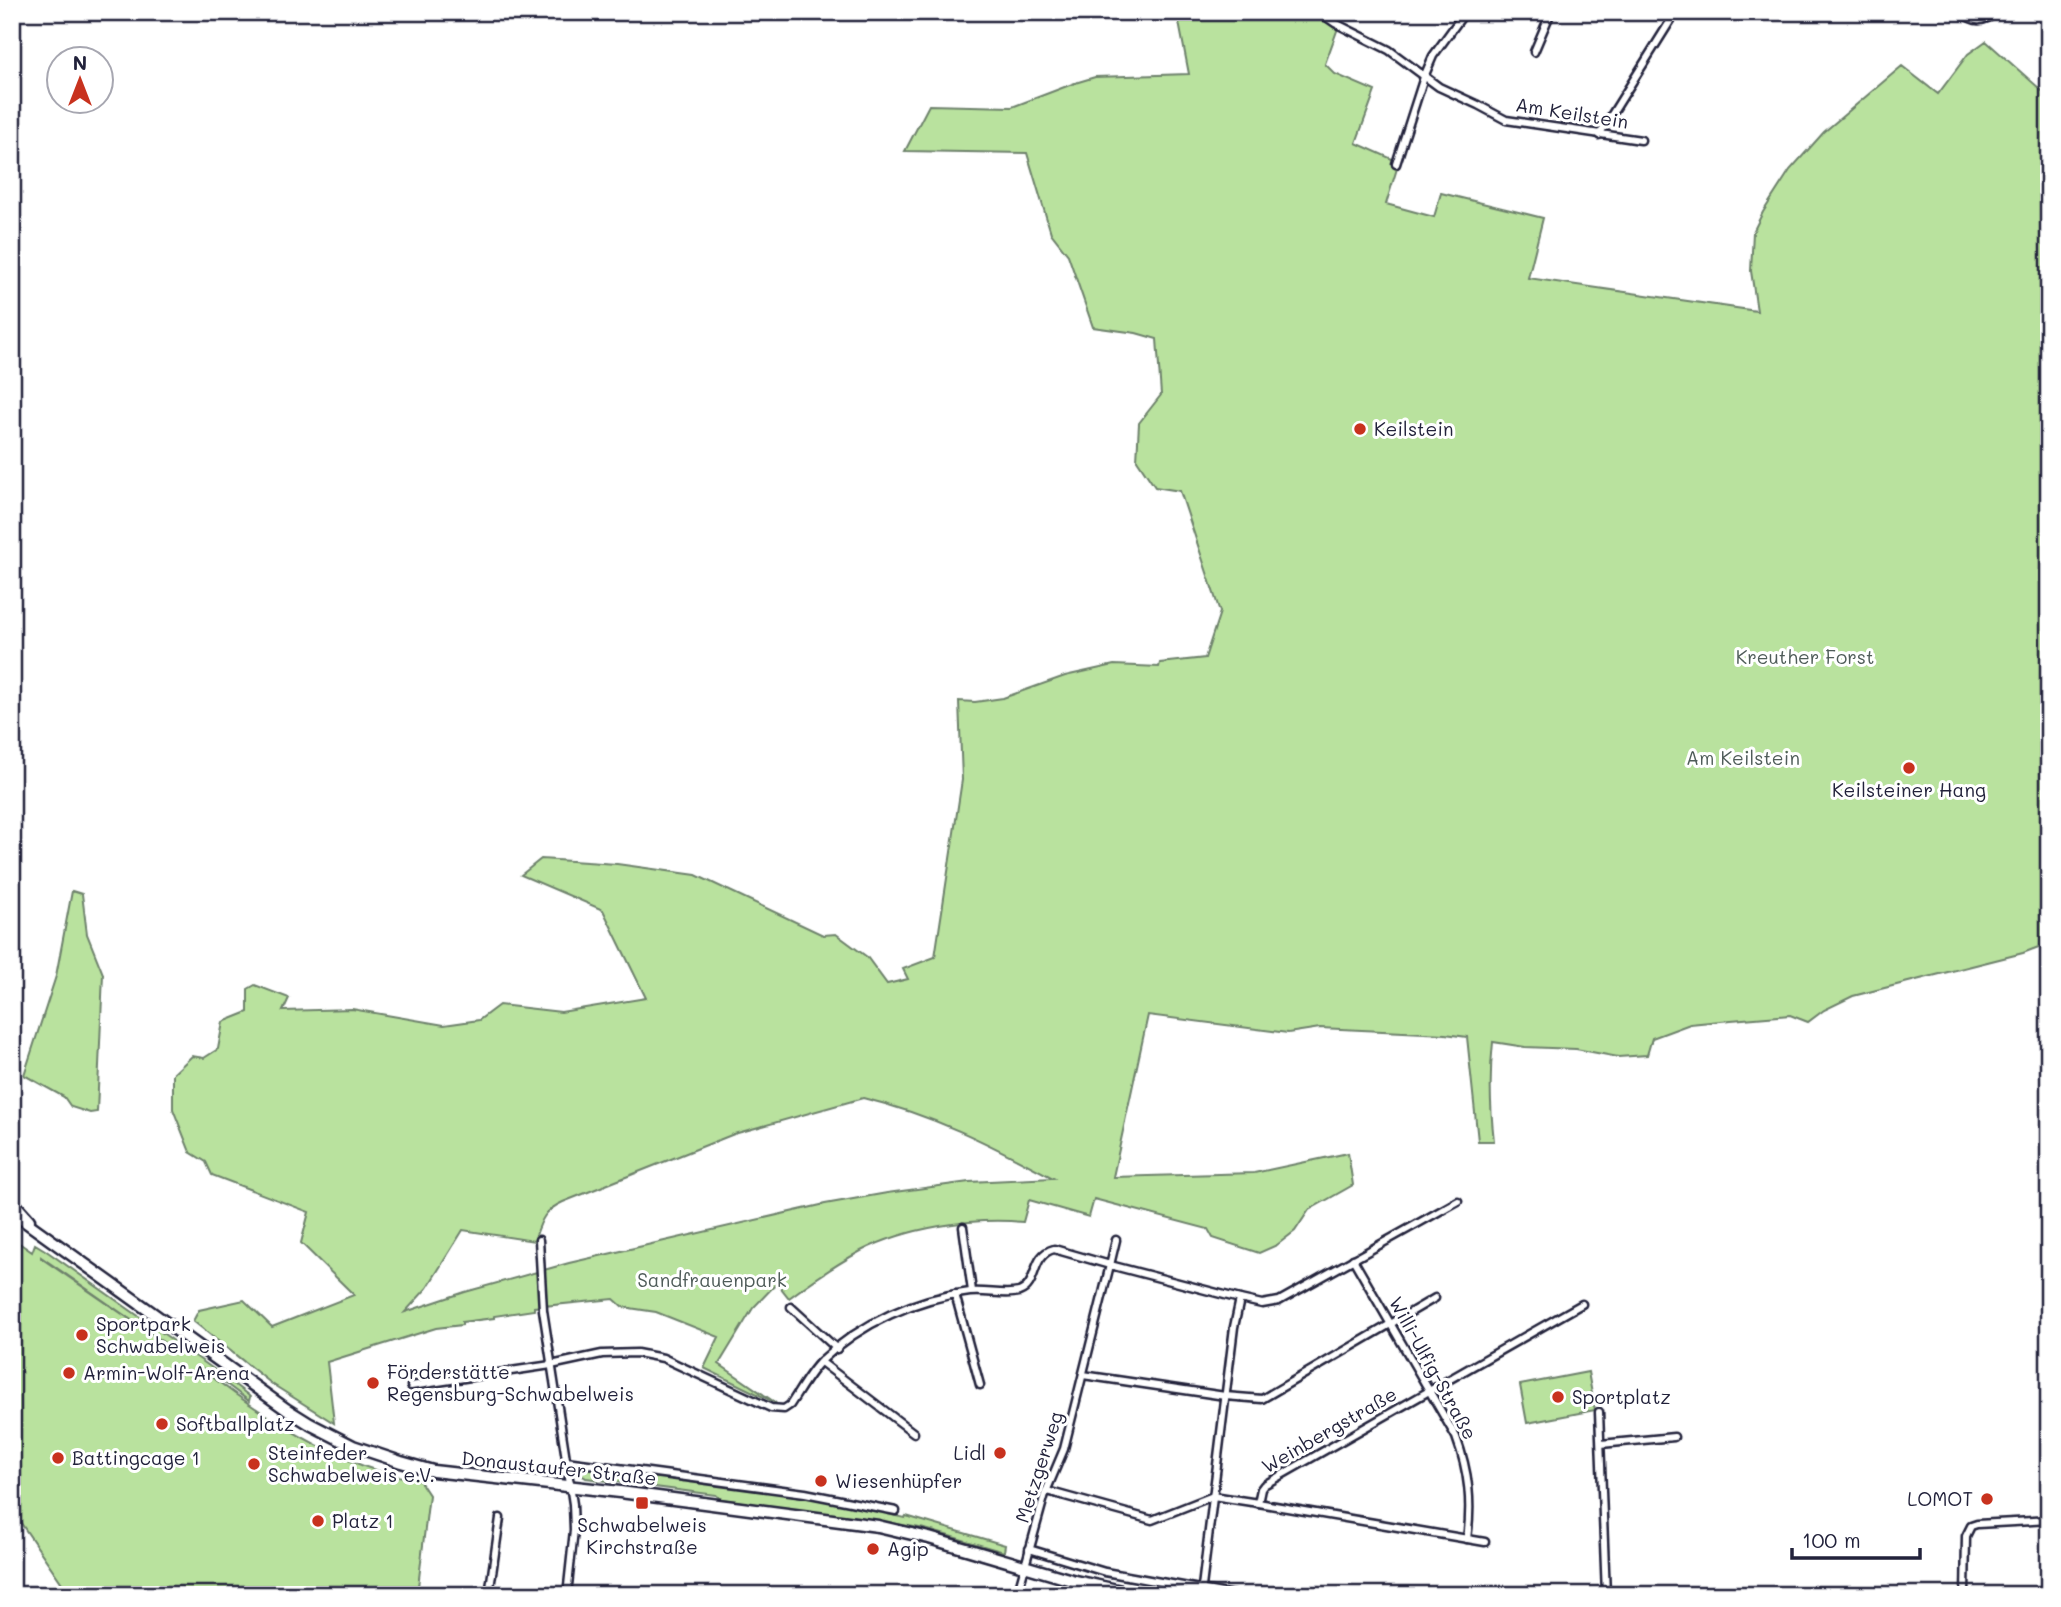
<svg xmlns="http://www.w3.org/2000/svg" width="2061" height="1607" font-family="Mali,sans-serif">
	<rect width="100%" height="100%" fill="#fff"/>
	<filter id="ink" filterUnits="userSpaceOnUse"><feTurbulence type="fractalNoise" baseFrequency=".0143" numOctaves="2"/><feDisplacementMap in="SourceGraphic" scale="14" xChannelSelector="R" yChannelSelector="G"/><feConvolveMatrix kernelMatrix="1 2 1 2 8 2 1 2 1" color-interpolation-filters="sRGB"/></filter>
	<g filter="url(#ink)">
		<!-- green -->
		<g fill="#b9e29e" stroke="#6e826c" stroke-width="2" fill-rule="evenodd">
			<path d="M 1177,12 L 1309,12 L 1338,28 L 1325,64 L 1335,74 L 1375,91 L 1356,143 L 1399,162 L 1386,204 L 1434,217 L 1441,193 L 1543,218 L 1528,278 L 1757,311 L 1751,271 L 1753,232 L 1763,212 L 1790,170 L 1824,132 L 1902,66 L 1938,94 L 1968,54 L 1986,41 L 2049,97 L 2049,943 L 2023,953 L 1853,996 L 1824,1010 L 1808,1022 L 1790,1015 L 1731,1020 L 1690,1024 L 1652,1038 L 1647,1055 L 1618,1057 L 1576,1049 L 1525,1047 L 1493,1042 C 1489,1077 1490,1106 1494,1141 L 1478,1141 L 1467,1037 L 1445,1034 L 1320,1028 L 1288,1033 L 1148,1015 L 1113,1177 L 1254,1173 L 1348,1153 L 1353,1185 L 1309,1210 L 1295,1231 L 1277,1245 L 1259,1253 L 1213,1238 L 1208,1229 L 1094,1199 L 1089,1217 L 1029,1200 L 1023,1222 C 972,1217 906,1228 861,1251 C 835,1265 812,1281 789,1298 L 777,1283 L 753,1308 L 719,1364 L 776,1403 L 704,1368 L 719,1337 L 656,1312 L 623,1307 L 614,1299 L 534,1307 L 534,1310 L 494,1316 L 494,1318 L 462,1322 L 462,1325 L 436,1328 L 327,1362 L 334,1423 L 272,1384 L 193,1321 L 199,1310 L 244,1300 L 272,1327 L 354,1295 L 301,1243 L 309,1212 L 212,1175 L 206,1162 L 190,1152 L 173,1109 L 173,1074 L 192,1056 L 204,1058 L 218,1049 L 223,1022 L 248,1012 L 248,989 L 255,985 L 289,998 L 283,1011 L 352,1009 L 444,1025 L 479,1020 L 499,1005 L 561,1012 L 646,998 L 603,910 L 521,875 L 541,859 L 617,864 L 696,875 L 823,935 L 836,934 L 867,957 L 887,984 L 908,979 L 903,969 L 935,957 L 962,780 L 959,701 L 975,702 L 1003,698 L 1065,676 L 1114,665 L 1159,667 L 1160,663 L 1205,658 L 1220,612 L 1180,491 L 1155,487 L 1137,460 L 1139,423 L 1161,395 L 1157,339 L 1136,333 L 1093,327 L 1068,255 L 1051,233 L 1027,153 L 905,151 L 929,105 L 1012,107 L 1075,83 L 1095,77 L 1189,74 ZM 863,1098 C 933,1115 990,1144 1053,1178 L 969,1182 L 887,1193 L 825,1204 L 569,1263 L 465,1292 L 405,1312 L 427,1288 L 463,1230 L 534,1241 C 541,1221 543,1211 563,1202 L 734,1134 Z"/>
			<path d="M 72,891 L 82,894 L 87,934 L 103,974 L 97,1112 L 90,1113 L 71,1107 L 64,1097 L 24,1075 L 56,976 Z"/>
			<path d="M 12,1238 L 32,1252 L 35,1244 L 45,1250 L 222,1375 L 248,1395 L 250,1397 L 249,1401 L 213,1374 L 202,1369 C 254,1410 318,1452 381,1472 C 393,1476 406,1477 419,1480 L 429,1495 L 417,1595 L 397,1595 L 373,1589 L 370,1595 L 70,1595 L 12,1510 ZM 41,1257 L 173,1349 L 41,1258 Z"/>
			<path d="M 1588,1372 L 1595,1410 L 1527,1423 L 1520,1385 Z"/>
			<path d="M 590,1465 L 601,1467 L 602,1470 L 617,1472 L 617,1469 L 623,1470 L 623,1473 L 639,1475 L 640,1472 L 645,1473 L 645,1476 L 660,1478 L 661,1475 L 666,1475 L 666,1478 L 683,1481 L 683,1478 L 688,1478 L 689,1481 L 704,1483 L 705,1480 L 710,1481 L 711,1484 L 726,1486 L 727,1483 C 736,1488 744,1490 754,1486 L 754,1489 L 770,1492 L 771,1489 L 783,1490 L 783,1494 L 797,1496 L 799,1493 L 804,1494 L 804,1497 L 819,1499 L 820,1497 L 825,1497 L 825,1501 L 849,1505 L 850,1502 L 855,1503 L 855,1507 L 883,1510 L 883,1513 L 905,1518 L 906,1516 L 1005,1545 L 1004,1552 L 925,1529 L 892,1523 L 721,1499 L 716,1495 L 586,1478 L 577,1472 L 577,1466 L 589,1468 Z"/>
		</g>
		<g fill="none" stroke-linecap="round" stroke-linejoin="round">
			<defs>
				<g id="minor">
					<path d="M 1319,12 L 1335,23 L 1389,50 L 1439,87 L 1478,105 L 1506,120 L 1641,140"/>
					<path d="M 1960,12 C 1977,24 1981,22 1999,12"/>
					<path d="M 1534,52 L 1551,12"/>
					<path d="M 1599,135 L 1676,12"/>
					<path d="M 1396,164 L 1424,77 L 1433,56 L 1465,12"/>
					<path d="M 963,1227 L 972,1291"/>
					<path d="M 539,1240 L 543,1310 L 573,1504 L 574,1530 L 567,1595"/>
					<path d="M 1353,1259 L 1456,1437 C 1469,1472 1472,1503 1467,1539"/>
					<path d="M 955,1294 L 980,1385"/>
					<path d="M 1240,1299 L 1262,1304 L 1279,1301 L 1458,1201"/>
					<path d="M 791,1307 L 837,1349"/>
					<path d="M 821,1362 L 914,1433"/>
					<path d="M 1083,1375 L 1225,1396 L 1262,1399 L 1435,1298"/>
					<path d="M 411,1386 L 551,1365 L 602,1354 L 637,1353 L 663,1358 L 771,1408 L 784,1409 L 790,1405 C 800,1390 809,1373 821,1361 C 861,1323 916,1298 970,1292 C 986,1290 1004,1296 1019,1292 C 1039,1285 1030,1255 1054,1249 L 1110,1265 L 1116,1240"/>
					<path d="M 1599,1412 L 1606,1595"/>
					<path d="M 1601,1444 L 1674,1437"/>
					<path d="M 566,1461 L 805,1493 L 896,1511"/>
					<path d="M 1047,1491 L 1152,1520 L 1213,1496 L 1258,1503 L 1261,1489 L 1264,1485 L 1582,1304"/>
					<path d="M 1258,1503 L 1485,1542"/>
					<path d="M 1029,1549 L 1105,1572 L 1233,1595"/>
					<path d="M 489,1595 L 500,1518"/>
					<path d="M 1017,1595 L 1045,1494 L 1064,1449 L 1110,1265 L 1240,1299 L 1234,1327 L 1201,1595"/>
					<path d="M 1965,1595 L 1966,1536 L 1971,1526 L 1977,1524 L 2049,1520"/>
				</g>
				<g id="secondary">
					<path d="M 12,1201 L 29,1220"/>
					<path d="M 12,1212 L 286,1409 L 310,1424 L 353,1446 L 401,1462 L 433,1471 L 620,1492 L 878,1526 L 929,1538 L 1075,1581 L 1140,1595"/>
				</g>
			</defs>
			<!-- minor casing -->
			<use href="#minor" stroke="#22223b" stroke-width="11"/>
			<!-- secondary casing -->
			<use href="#secondary" stroke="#22223b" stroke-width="15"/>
			<!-- minor -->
			<use href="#minor" stroke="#fff" stroke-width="6"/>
			<!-- secondary -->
			<use href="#secondary" stroke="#fff" stroke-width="10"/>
		</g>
	</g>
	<!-- markers -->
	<g fill="#c8321e" stroke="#fff" stroke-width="2.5">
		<circle cx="1360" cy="429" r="7"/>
		<circle cx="1909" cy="768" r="7"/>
		<circle cx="82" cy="1335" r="7"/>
		<circle cx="69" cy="1373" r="7"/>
		<circle cx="373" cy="1383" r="7"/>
		<circle cx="1558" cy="1397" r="7"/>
		<circle cx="162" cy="1424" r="7"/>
		<circle cx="1000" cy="1453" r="7"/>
		<circle cx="58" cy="1458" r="7"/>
		<circle cx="254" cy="1464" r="7"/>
		<circle cx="821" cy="1481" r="7"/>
		<circle cx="1987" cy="1499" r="7"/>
		<rect x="635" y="1496" width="14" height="14" rx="3.5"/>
		<circle cx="318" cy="1521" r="7"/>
		<circle cx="873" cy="1549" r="7"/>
	</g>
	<g text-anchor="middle" stroke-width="6" stroke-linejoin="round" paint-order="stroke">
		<!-- street labels -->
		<g font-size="19" fill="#22223b" stroke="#fff">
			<text transform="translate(1572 113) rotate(9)" y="7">Am Keilstein</text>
			<text transform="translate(1433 1368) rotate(61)" y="7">Willi-Ulfig-Straße</text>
			<text transform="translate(1329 1430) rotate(-30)" y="7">Weinbergstraße</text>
			<text transform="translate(1039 1467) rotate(-72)" y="7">Metzgerweg</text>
			<text transform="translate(559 1468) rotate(6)" y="7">Donaustaufer Straße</text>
		</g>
		<!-- poi labels -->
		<g font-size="19" fill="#22223b" stroke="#fff" text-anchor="start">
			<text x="1374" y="436">Keilstein</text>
			<text x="1909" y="797" text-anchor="middle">Keilsteiner Hang</text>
			<text x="96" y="1331">Sportpark<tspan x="96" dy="22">Schwabelweis</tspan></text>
			<text x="387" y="1379">Förderstätte<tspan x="387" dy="22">Regensburg-Schwabelweis</tspan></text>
			<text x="83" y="1380">Armin-Wolf-Arena</text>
			<text x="1572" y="1404">Sportplatz</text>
			<text x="176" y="1431">Softballplatz</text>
			<text x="268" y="1460">Steinfeder<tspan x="268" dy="22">Schwabelweis e.V.</tspan></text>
			<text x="986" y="1460" text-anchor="end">Lidl</text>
			<text x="72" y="1465">Battingcage 1</text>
			<text x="835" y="1488">Wiesenhüpfer</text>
			<text x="1973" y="1506" text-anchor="end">LOMOT</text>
			<text x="332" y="1528">Platz 1</text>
			<text x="642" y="1532" text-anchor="middle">Schwabelweis<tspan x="642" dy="22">Kirchstraße</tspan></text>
			<text x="887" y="1556">Agip</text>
		</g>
		<!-- park labels -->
		<g font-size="19" fill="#4f5c59" stroke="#fff">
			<text x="1805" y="664">Kreuther Forst</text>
			<text x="1743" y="765">Am Keilstein</text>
			<text x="712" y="1287">Sandfrauenpark</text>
		</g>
	</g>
	<!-- margin -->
	<rect width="2061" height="1607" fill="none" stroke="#fff" stroke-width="42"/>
	<rect x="21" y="21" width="2019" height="1565" fill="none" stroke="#22223b" stroke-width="2.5" filter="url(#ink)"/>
	<!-- north arrow -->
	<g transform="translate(80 80)"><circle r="33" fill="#ffffff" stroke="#a7a7b1" stroke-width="2"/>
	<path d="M0-5L12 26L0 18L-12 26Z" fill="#c8321e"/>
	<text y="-10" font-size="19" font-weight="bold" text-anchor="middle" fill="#22223b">N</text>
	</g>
	<!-- scale -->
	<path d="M1792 1548v10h128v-10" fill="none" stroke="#22223b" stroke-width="3.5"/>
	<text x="1802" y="1548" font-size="21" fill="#22223b" stroke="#ffffff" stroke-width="5" paint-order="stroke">100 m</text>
</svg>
